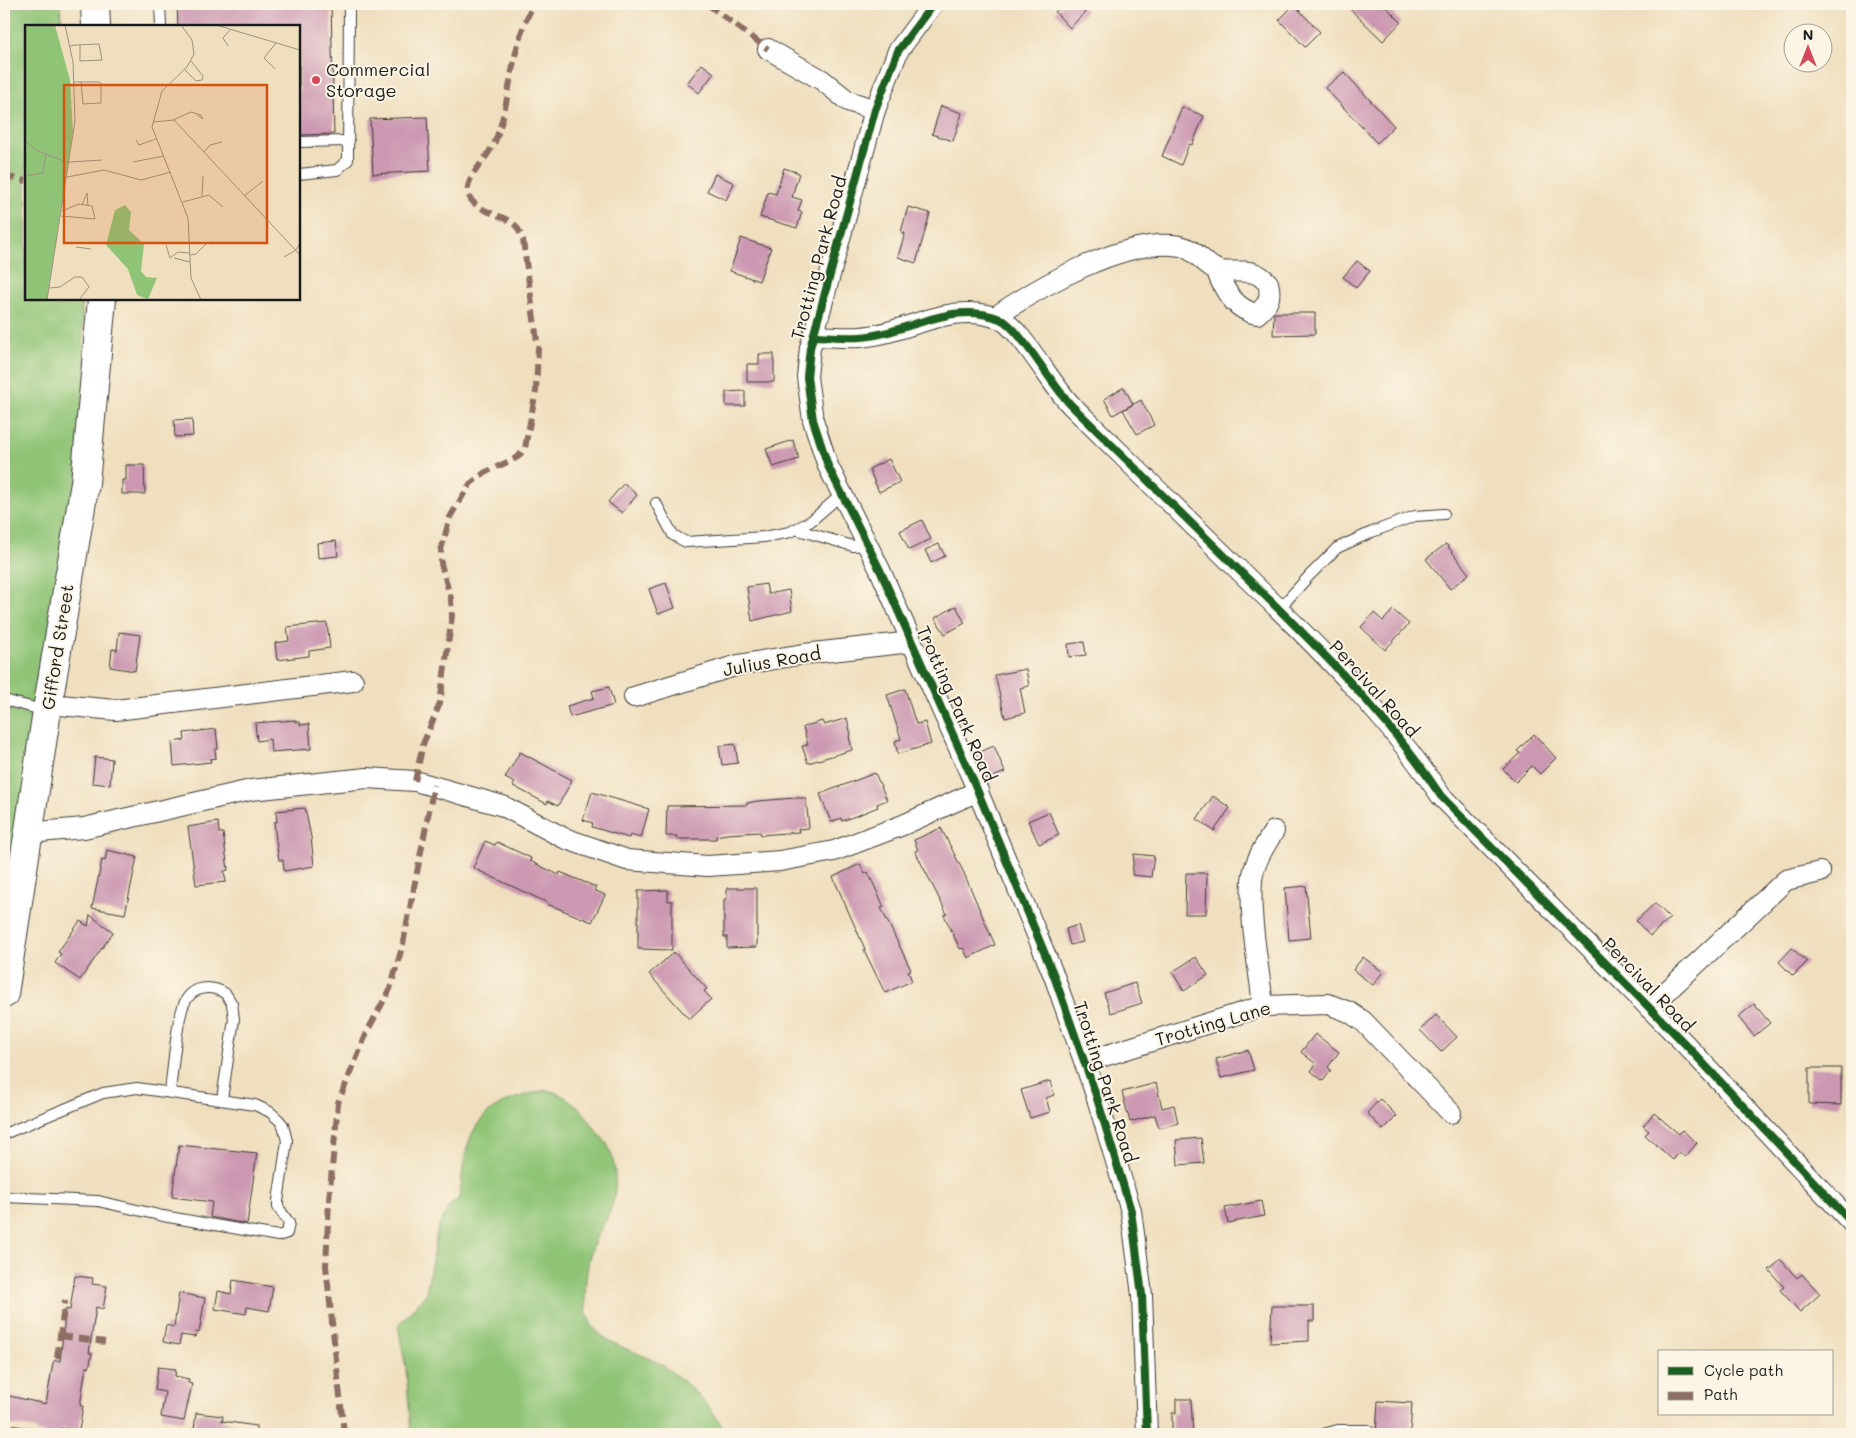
<svg xmlns="http://www.w3.org/2000/svg" width="1856" height="1438" font-family="Mali,sans-serif">
	<rect width="100%" height="100%" fill="#fcf5e5"/>
	<filter id="ink" filterUnits="userSpaceOnUse"><feTurbulence type="fractalNoise" baseFrequency=".02" numOctaves="2"/><feDisplacementMap in="SourceGraphic" scale="10" xChannelSelector="R" yChannelSelector="G"/><feConvolveMatrix kernelMatrix="1 2 1 2 8 2 1 2 1" color-interpolation-filters="sRGB"/></filter>
	<filter id="wash" filterUnits="userSpaceOnUse"><feTurbulence type="fractalNoise" baseFrequency=".0096" numOctaves="4" result="noise"/><feDisplacementMap in="SourceGraphic" scale="20" xChannelSelector="R" yChannelSelector="G"/><feGaussianBlur stdDeviation="1.12" result="paint"/><feColorMatrix in="noise" values="0 0 0 0 0 0 0 0 0 0 0 0 0 0 0 0 0 1.4 0 .05"/><feComposite in="paint" operator="in"/></filter>
	<g filter="url(#wash)">
		<rect width="100%" height="100%" fill="#efdfbf"/>
		<!-- green -->
		<g fill="#8fc476" stroke="#567049">
			<path d="M 4,4 L 60,4 L 62,26 L 26,26 L 26,299 L 81,299 L 88,423 L 4,924 Z"/>
			<path d="M 547,1090 C 568,1095 582,1108 593,1126 C 597,1132 603,1138 607,1144 C 617,1163 618,1192 610,1211 C 604,1225 595,1238 591,1252 C 586,1269 584,1291 586,1309 C 591,1345 637,1349 662,1365 C 685,1380 715,1409 726,1434 L 411,1434 L 406,1368 L 398,1326 L 426,1294 L 438,1227 L 450,1205 L 460,1198 C 464,1153 466,1116 513,1099 C 525,1095 534,1092 547,1090 Z"/>
		</g>
		<g id="blocks">
			<!-- building -->
			<g fill="#cb97b1">
				<path d="M 177,4 L 331,4 L 334,134 L 299,135 L 299,26 L 178,26 Z"/>
				<path d="M 1064,4 L 1079,4 L 1086,11 L 1070,28 L 1055,12 Z"/>
				<path d="M 1345,4 L 1383,4 L 1401,22 L 1383,41 Z"/>
				<path d="M 1294,5 L 1320,32 L 1305,47 L 1279,20 Z"/>
				<path d="M 702,64 L 714,73 L 699,93 L 687,83 Z"/>
				<path d="M 1344,72 L 1394,126 L 1377,143 L 1325,88 Z"/>
				<path d="M 941,106 L 962,113 L 953,141 L 932,134 Z"/>
				<path d="M 1182,107 L 1204,116 L 1192,145 L 1189,144 L 1181,165 L 1162,156 Z"/>
				<path d="M 427,117 L 430,171 L 373,174 L 370,119 Z"/>
				<path d="M 784,168 L 799,173 L 792,197 L 802,200 L 798,211 L 802,212 L 797,228 L 760,217 L 768,192 L 776,194 Z"/>
				<path d="M 715,174 L 734,183 L 726,200 L 707,191 Z"/>
				<path d="M 908,207 L 930,213 L 916,263 L 898,257 L 905,233 L 901,232 Z"/>
				<path d="M 741,238 L 771,248 L 759,281 L 730,271 Z"/>
				<path d="M 1357,261 L 1370,271 L 1356,288 L 1343,277 Z"/>
				<path d="M 1274,313 L 1315,313 L 1315,334 L 1273,335 Z"/>
				<path d="M 759,354 L 774,354 L 774,382 L 747,382 L 747,364 L 759,364 Z"/>
				<path d="M 1124,387 L 1133,404 L 1113,415 L 1104,399 Z"/>
				<path d="M 745,391 L 745,406 L 726,406 L 726,392 Z"/>
				<path d="M 1141,400 L 1154,425 L 1137,434 L 1123,410 Z"/>
				<path d="M 192,419 L 193,436 L 175,437 L 174,420 Z"/>
				<path d="M 793,440 L 799,459 L 773,467 L 766,449 Z"/>
				<path d="M 889,459 L 900,482 L 879,492 L 869,469 Z"/>
				<path d="M 126,465 L 144,465 L 145,494 L 122,494 L 122,480 L 126,480 Z"/>
				<path d="M 624,483 L 637,495 L 622,513 L 608,502 Z"/>
				<path d="M 922,520 L 931,539 L 909,550 L 900,531 Z"/>
				<path d="M 336,541 L 338,556 L 318,558 L 317,543 Z"/>
				<path d="M 939,544 L 945,556 L 931,563 L 925,550 Z"/>
				<path d="M 1446,544 L 1469,574 L 1450,589 L 1426,559 Z"/>
				<path d="M 666,583 L 675,608 L 658,614 L 649,589 Z"/>
				<path d="M 766,584 L 768,594 L 789,590 L 792,611 L 752,621 L 747,587 Z"/>
				<path d="M 956,606 L 965,623 L 945,634 L 935,618 Z"/>
				<path d="M 1393,610 L 1409,624 L 1385,650 L 1361,627 L 1374,613 L 1383,621 Z"/>
				<path d="M 327,623 L 330,648 L 309,651 L 309,656 L 277,660 L 275,643 L 289,641 L 287,627 Z"/>
				<path d="M 119,632 L 140,635 L 135,671 L 110,667 L 112,649 L 117,650 Z"/>
				<path d="M 1084,642 L 1086,655 L 1069,657 L 1068,644 Z"/>
				<path d="M 1026,669 L 1029,686 L 1020,688 L 1025,713 L 1005,718 L 995,675 Z"/>
				<path d="M 609,687 L 614,705 L 570,717 L 567,706 L 594,698 L 592,691 Z"/>
				<path d="M 905,689 L 916,724 L 925,722 L 931,744 L 898,754 L 895,741 L 901,739 L 887,695 Z"/>
				<path d="M 847,718 L 851,735 L 849,736 L 852,750 L 808,763 L 802,746 L 808,745 L 803,727 L 822,721 L 824,725 Z"/>
				<path d="M 295,720 L 295,722 L 300,722 L 300,725 L 309,724 L 311,749 L 271,752 L 270,739 L 257,741 L 255,723 Z"/>
				<path d="M 216,729 L 218,749 L 215,749 L 216,758 L 210,759 L 211,762 L 174,766 L 172,742 L 185,740 L 184,733 Z"/>
				<path d="M 1534,734 L 1556,758 L 1540,774 L 1532,766 L 1516,782 L 1503,769 L 1520,753 L 1517,751 Z"/>
				<path d="M 735,744 L 738,763 L 722,765 L 719,746 Z"/>
				<path d="M 994,746 L 1005,772 L 986,780 L 975,754 Z"/>
				<path d="M 520,752 L 572,780 L 558,806 L 548,801 L 547,804 L 513,786 L 515,783 L 505,778 Z"/>
				<path d="M 95,757 L 112,759 L 110,785 L 92,783 Z"/>
				<path d="M 875,773 L 887,800 L 877,804 L 878,807 L 861,814 L 842,821 L 841,818 L 831,822 L 820,794 Z"/>
				<path d="M 592,792 L 649,809 L 641,838 L 630,835 L 629,838 L 592,827 L 593,823 L 583,820 Z"/>
				<path d="M 1213,796 L 1230,808 L 1214,831 L 1197,819 Z"/>
				<path d="M 795,798 L 806,798 L 809,828 L 798,829 L 799,832 L 761,835 L 760,832 L 727,834 L 716,836 L 716,839 L 677,839 L 677,836 L 666,836 L 667,806 L 747,805 L 747,803 L 758,801 Z"/>
				<path d="M 305,808 L 311,837 L 314,866 L 284,871 L 283,860 L 279,860 L 276,841 L 274,822 L 277,822 L 276,811 Z"/>
				<path d="M 1049,812 L 1059,835 L 1039,844 L 1028,821 Z"/>
				<path d="M 218,822 L 219,833 L 223,833 L 228,870 L 224,871 L 226,882 L 196,885 L 188,827 Z"/>
				<path d="M 941,828 L 963,871 L 995,945 L 968,958 L 963,948 L 960,949 L 944,915 L 947,914 L 915,851 L 918,850 L 914,840 Z"/>
				<path d="M 485,841 L 495,845 L 497,842 L 531,858 L 530,861 L 559,875 L 560,872 L 596,887 L 594,890 L 605,895 L 592,922 L 547,904 L 548,903 L 473,868 Z"/>
				<path d="M 107,850 L 137,857 L 125,914 L 92,908 L 102,860 L 105,861 Z"/>
				<path d="M 1134,854 L 1154,856 L 1151,877 L 1132,875 Z"/>
				<path d="M 860,864 L 865,874 L 868,872 L 884,907 L 881,908 L 911,970 L 908,971 L 912,981 L 885,993 L 864,950 L 865,949 L 833,877 Z"/>
				<path d="M 1186,873 L 1207,873 L 1206,914 L 1185,914 Z"/>
				<path d="M 1306,886 L 1311,938 L 1289,940 L 1285,888 Z"/>
				<path d="M 727,888 L 757,888 L 757,947 L 727,948 L 727,937 L 724,937 L 724,899 L 727,899 Z"/>
				<path d="M 668,890 L 668,901 L 672,901 L 672,950 L 638,949 L 638,891 Z"/>
				<path d="M 1655,903 L 1670,918 L 1650,936 L 1636,921 Z"/>
				<path d="M 90,915 L 113,932 L 80,980 L 55,963 L 61,954 L 58,952 L 80,921 L 88,926 Z"/>
				<path d="M 1078,925 L 1083,942 L 1070,945 L 1066,929 Z"/>
				<path d="M 1792,948 L 1807,962 L 1793,976 L 1779,962 Z"/>
				<path d="M 674,952 L 707,989 L 704,991 L 711,999 L 689,1019 L 649,974 Z"/>
				<path d="M 1196,957 L 1208,975 L 1184,991 L 1172,972 Z"/>
				<path d="M 1363,957 L 1383,972 L 1373,985 L 1353,970 Z"/>
				<path d="M 1135,983 L 1142,1003 L 1111,1013 L 1104,993 Z"/>
				<path d="M 1754,1004 L 1770,1023 L 1754,1036 L 1738,1017 Z"/>
				<path d="M 1436,1015 L 1457,1037 L 1441,1052 L 1420,1030 Z"/>
				<path d="M 1315,1034 L 1339,1052 L 1328,1067 L 1331,1070 L 1323,1081 L 1311,1071 L 1316,1064 L 1301,1052 Z"/>
				<path d="M 1248,1050 L 1254,1070 L 1221,1078 L 1216,1059 Z"/>
				<path d="M 1809,1068 L 1841,1068 L 1841,1105 L 1809,1104 Z"/>
				<path d="M 1050,1081 L 1054,1095 L 1046,1098 L 1050,1112 L 1030,1118 L 1021,1090 Z"/>
				<path d="M 1156,1083 L 1162,1108 L 1174,1105 L 1178,1123 L 1159,1128 L 1155,1115 L 1130,1122 L 1122,1092 Z"/>
				<path d="M 1380,1099 L 1397,1116 L 1383,1130 L 1367,1113 Z"/>
				<path d="M 1654,1113 L 1679,1134 L 1682,1130 L 1697,1143 L 1685,1157 L 1679,1152 L 1673,1160 L 1645,1135 L 1649,1131 L 1643,1126 Z"/>
				<path d="M 1201,1138 L 1204,1163 L 1178,1165 L 1176,1140 Z"/>
				<path d="M 179,1145 L 257,1153 L 247,1224 L 210,1217 L 212,1202 L 172,1197 Z"/>
				<path d="M 1261,1201 L 1264,1216 L 1228,1223 L 1225,1208 Z"/>
				<path d="M 1781,1260 L 1797,1278 L 1802,1274 L 1820,1294 L 1800,1312 L 1780,1290 L 1784,1287 L 1769,1270 Z"/>
				<path d="M 75,1276 L 93,1278 L 92,1284 L 107,1286 L 103,1309 L 96,1307 L 89,1353 L 92,1353 L 89,1368 L 86,1367 L 80,1406 L 83,1406 L 79,1431 L 61,1428 L 60,1434 L 50,1434 L 35,1432 L 36,1429 L 4,1424 L 4,1395 L 46,1404 L 53,1363 L 55,1360 L 60,1361 L 66,1309 L 70,1310 Z"/>
				<path d="M 233,1280 L 273,1287 L 269,1311 L 247,1307 L 246,1314 L 215,1309 L 218,1291 L 231,1294 Z"/>
				<path d="M 179,1293 L 205,1298 L 199,1333 L 196,1332 L 195,1337 L 181,1335 L 179,1345 L 163,1342 L 166,1325 L 174,1327 Z"/>
				<path d="M 1272,1306 L 1314,1306 L 1314,1321 L 1309,1321 L 1309,1341 L 1270,1343 Z"/>
				<path d="M 158,1367 L 176,1369 L 175,1376 L 189,1379 L 188,1383 L 192,1384 L 184,1421 L 161,1417 L 165,1392 L 155,1390 Z"/>
				<path d="M 1176,1399 L 1191,1399 L 1193,1434 L 1172,1434 L 1172,1413 L 1176,1413 Z"/>
				<path d="M 1378,1401 L 1412,1403 L 1410,1434 L 1376,1434 Z"/>
				<path d="M 196,1413 L 223,1416 L 222,1421 L 256,1426 L 256,1434 L 207,1434 L 208,1432 L 194,1430 Z"/>
			</g>
		</g>
	</g>
	<g filter="url(#ink)">
		<use href="#blocks" fill-opacity="0" stroke="#3c3934" stroke-width="1"/>
		<g fill="none" stroke-linecap="round" stroke-linejoin="round">
			<defs>
				<g id="lane">
					<path d="M 160,4 L 161,26"/>
					<path d="M 299,142 L 349,141"/>
					<path d="M 299,174 L 337,170 L 348,160 L 349,4"/>
					<path d="M 656,503 L 673,535 L 686,542 L 764,537 L 790,532 L 811,521 L 842,494"/>
					<path d="M 795,529 L 853,546 L 868,545"/>
					<path d="M 1279,609 L 1309,576 L 1337,548 L 1372,532 L 1415,516 L 1444,514"/>
					<path d="M 4,700 L 46,711"/>
					<path d="M 170,1091 C 173,1069 176,1023 184,1004 C 192,985 212,985 226,994 L 232,1004 L 234,1019 L 222,1099"/>
					<path d="M 4,1134 L 103,1093 L 137,1088 L 255,1105 L 270,1112 L 279,1120 L 283,1125 L 287,1141 L 278,1201 L 278,1207 L 289,1223 L 287,1233 L 278,1236 L 163,1216 L 98,1201 L 4,1197"/>
					<path d="M 1323,1434 L 1338,1430 L 1368,1430"/>
				</g>
				<g id="street">
					<path d="M 933,4 L 898,51 L 875,110 L 810,348 L 807,377 L 813,420 L 828,466 L 880,570 L 973,780 L 1054,976 L 1096,1095 L 1131,1211 L 1142,1295 L 1147,1434"/>
					<path d="M 768,49 L 822,80 L 848,101 L 875,110"/>
					<path d="M 995,317 C 1038,287 1127,236 1180,246 C 1195,249 1202,262 1215,269 C 1226,275 1244,268 1256,274 C 1260,275 1265,280 1268,283 C 1272,297 1268,305 1257,314 C 1235,310 1223,289 1216,269"/>
					<path d="M 813,336 C 828,336 844,338 860,337 C 907,334 952,299 1000,319 C 1020,327 1053,388 1072,406 C 1130,463 1189,521 1247,578 C 1317,646 1387,715 1441,796 L 1688,1047 L 1852,1223"/>
					<path d="M 634,697 L 738,665 L 804,654 L 912,642"/>
					<path d="M 48,704 L 116,710 L 353,681"/>
					<path d="M 28,833 L 84,828 L 251,790 L 367,778 L 415,781 L 503,806 L 564,838 L 627,860 L 708,866 L 780,861 L 834,851 L 903,825 L 978,791"/>
					<path d="M 1263,1006 C 1259,967 1249,919 1252,880 C 1254,862 1265,845 1274,831"/>
					<path d="M 1649,1008 L 1786,880 L 1820,872"/>
					<path d="M 1085,1062 L 1263,1006 L 1328,1004 L 1349,1012 L 1363,1021 L 1451,1113"/>
				</g>
				<g id="secondary">
					<path d="M 95,4 L 96,26"/>
					<path d="M 4,994 L 48,704 L 85,483 L 102,299"/>
				</g>
			</defs>
			<!-- lane casing -->
			<use href="#lane" stroke="#3c3934" stroke-width="12"/>
			<!-- street casing -->
			<use href="#street" stroke="#3c3934" stroke-width="22"/>
			<!-- secondary casing -->
			<use href="#secondary" stroke="#3c3934" stroke-width="30"/>
			<!-- lane -->
			<use href="#lane" stroke="#fff" stroke-width="10"/>
			<!-- street -->
			<use href="#street" stroke="#fff" stroke-width="20"/>
			<!-- secondary -->
			<use href="#secondary" stroke="#fff" stroke-width="28"/>
			<!-- quiet -->
			<g stroke="#8d6e63" stroke-width="6" stroke-dasharray="12 6" stroke-linecap="butt">
				<path d="M 707,4 L 768,49"/>
				<path d="M 4,176 L 26,181"/>
				<path d="M 415,781 L 423,744 L 440,703 L 452,616 L 451,599 L 441,564 L 441,550 L 450,517 L 470,484 L 484,473 L 518,457 L 525,448 L 536,391 L 538,348 L 523,240 C 521,236 519,229 516,226 C 503,213 471,212 468,192 C 465,177 491,155 496,139 C 513,94 509,48 534,4"/>
				<path d="M 60,1336 L 105,1342"/>
				<path d="M 57,1358 L 65,1300"/>
				<path d="M 344,1434 L 326,1266 L 329,1200 L 338,1103 L 368,1030 L 390,989 L 403,944 L 434,785"/>
			</g>
			<defs>
				<g id="cycleway">
					<path d="M 933,4 L 898,51 L 875,110 L 810,348 L 807,377 L 813,420 L 828,466 L 880,570 L 973,780 L 1054,976 L 1096,1095 L 1131,1211 L 1142,1295 L 1147,1434"/>
					<path d="M 813,336 C 828,336 844,338 860,337 C 907,334 952,299 1000,319 C 1020,327 1053,388 1072,406 C 1130,463 1189,521 1247,578 C 1317,646 1387,715 1441,796 L 1688,1047 L 1852,1223"/>
				</g>
			</defs>
			<!-- cycleway casing -->
			<use href="#cycleway" stroke="#fcf5e5" stroke-width="11"/>
			<!-- cycleway -->
			<use href="#cycleway" stroke="#1b5e20" stroke-width="8"/>
		</g>
	</g>
	<!-- markers -->
	<circle fill="#d1495b" stroke="#fcf5e5" stroke-width="2" cx="316" cy="80" r="5"/>
	<g text-anchor="middle" stroke-width="4" stroke-linejoin="round" paint-order="stroke">
		<!-- poi labels -->
		<g font-size="18" fill="#1c1c1c" stroke="#fcf5e5" text-anchor="start">
			<text x="326" y="76">Commercial<tspan x="326" dy="21">Storage</tspan></text>
		</g>
		<!-- street labels -->
		<g font-size="18" fill="#1c1c1c" stroke="#fcf5e5">
			<text transform="translate(819 258) rotate(-75)" y="6">Trotting Park Road</text>
			<text transform="translate(58 647) rotate(-81)" y="6">Gifford Street</text>
			<text transform="translate(772 662) rotate(-10)" y="6">Julius Road</text>
			<text transform="translate(1374 689) rotate(48)" y="6">Percival Road</text>
			<text transform="translate(956 704) rotate(66)" y="6">Trotting Park Road</text>
			<text transform="translate(1648 985) rotate(46)" y="6">Percival Road</text>
			<text transform="translate(1213 1024) rotate(-16)" y="6">Trotting Lane</text>
			<text transform="translate(1105 1082) rotate(72)" y="6">Trotting Park Road</text>
		</g>
	</g>
	<!-- overview -->
	<g transform="translate(25 25)">
		<rect width="275" height="275" fill="#efdfbf"/>
		<path d="M 0,0 L 30,0 L 45,55 L 48,107 L 22,275 L 0,275 ZM 100,180 L 106,187 L 104,205 L 119,219 L 116,246 L 121,252 L 132,253 L 123,274 L 112,270 L 103,244 L 81,220 L 90,185 Z" fill="#8fc476"/>
		<path fill="none" stroke="#9b917e" stroke-width="1" d="M 156,0 L 167,15 L 169,29 L 162,42 L 137,66 L 127,102 L 163,193 L 166,253 L 176,275M 191,0 L 275,25M 45,21 L 51,20 L 74,19 L 77,35 L 55,36 L 55,20M 203,21 L 198,13 L 205,5M 159,44 L 171,56 L 177,55 L 178,51 L 166,36M 250,44 L 239,33 L 251,18M 49,57 L 74,57 L 76,58 L 76,78 L 58,79 L 56,57M 148,95 L 166,87 L 176,90 L 178,94 L 172,90M 128,97 L 149,95 L 275,230M 111,115 L 114,120 L 131,114M 0,116 L 13,126 L 44,138M 179,127 L 185,120 L 197,117M 44,137 L 77,135M 108,137 L 139,131M 0,151 L 18,148 L 21,128M 42,152 L 79,145 L 116,155 L 146,147M 177,171 L 178,151M 219,171 L 238,156M 158,177 L 184,170 L 198,182M 57,180 L 62,168 L 63,181M 36,191 L 70,194 L 67,181 L 54,179 L 37,186M 141,220 L 145,233 L 153,227 L 165,228M 51,222 L 66,224M 165,230 L 171,229 L 182,218 L 189,217M 259,232 L 271,225 L 275,218M 149,233 L 165,237M 24,263 L 35,262 L 50,252 L 57,252 L 64,262 L 54,275M 22,275 L 50,96 L 48,37 L 40,0"/>
		<path fill="#d4530e" fill-opacity="0.15" stroke="#d4530e" stroke-width="2.5" d="M 39,60 L 242,60 L 242,218 L 39,218 Z"/>
		<rect width="275" height="275" fill="none" stroke="#1c1c1c" stroke-width="2.5"/>
	</g>
	<!-- margin -->
	<rect width="1856" height="1438" fill="none" stroke="#fcf5e5" stroke-width="20"/>
	<!-- legend -->
	<rect x="1658" y="1350" width="175" height="65" fill="#fcf5e5" stroke="#a29e95"/>
	<rect x="1668" y="1367" width="25" height="8" fill="#1b5e20" stroke="#a29e95"/>
	<text x="1704" y="1376" font-size="15" fill="#1c1c1c">Cycle path</text>
	<rect x="1668" y="1392" width="25" height="8" fill="#8d6e63" stroke="#a29e95"/>
	<text x="1704" y="1400" font-size="15" fill="#1c1c1c">Path</text>
	<!-- north arrow -->
	<g transform="translate(1808 48)"><circle r="24" fill="#fcf5e5" stroke="#a29e95"/>
	<path d="M0-4L9 19L0 12L-9 19Z" fill="#d1495b"/>
	<text y="-8" font-size="14" font-weight="bold" text-anchor="middle" fill="#1c1c1c">N</text>
	</g>
</svg>
